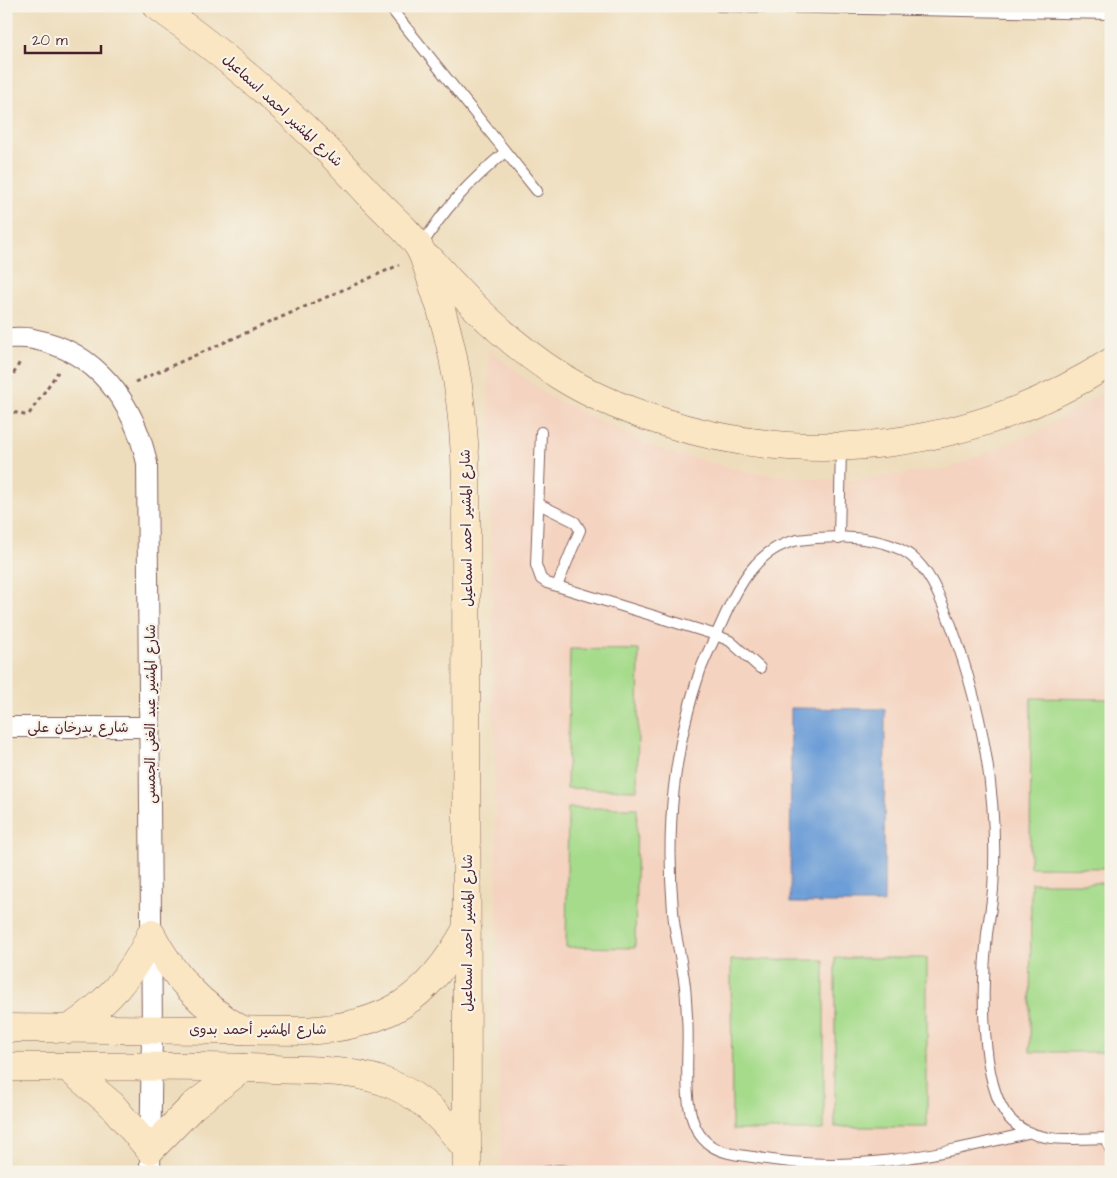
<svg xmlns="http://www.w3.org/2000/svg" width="1117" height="1178" font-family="'Architects Daughter','Playpen Sans Arabic',sans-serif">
	<rect width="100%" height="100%" fill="#f7f3e8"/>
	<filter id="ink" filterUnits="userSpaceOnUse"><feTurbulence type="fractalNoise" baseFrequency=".02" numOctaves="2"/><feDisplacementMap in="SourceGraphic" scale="10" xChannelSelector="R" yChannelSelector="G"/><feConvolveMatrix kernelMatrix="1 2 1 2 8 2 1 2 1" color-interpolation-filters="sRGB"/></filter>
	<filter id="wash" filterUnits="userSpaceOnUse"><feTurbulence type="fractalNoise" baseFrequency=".0096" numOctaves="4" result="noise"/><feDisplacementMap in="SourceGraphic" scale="20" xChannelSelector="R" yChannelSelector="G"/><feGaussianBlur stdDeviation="1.12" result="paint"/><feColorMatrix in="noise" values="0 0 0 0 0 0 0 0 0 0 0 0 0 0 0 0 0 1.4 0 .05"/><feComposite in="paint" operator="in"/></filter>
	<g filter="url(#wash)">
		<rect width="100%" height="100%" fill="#eeddbc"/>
		<!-- built -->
		<path fill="#f4d3c0" d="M 488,349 L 548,396 L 662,450 L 747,472 L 844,481 L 949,468 L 1039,431 L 1111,387 L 1111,1172 L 501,1172 Z"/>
		<!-- green -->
		<g fill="#a6db8b" stroke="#787d5b">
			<path d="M 570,649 L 639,650 L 637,790 L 567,788 Z"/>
			<path d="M 1031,698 L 1110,699 L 1109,868 L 1030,867 Z"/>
			<path d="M 568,808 L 637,808 L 635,948 L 566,947 Z"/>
			<path d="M 1031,883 L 1110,883 L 1109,1052 L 1030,1052 Z"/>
			<rect x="835" y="958" width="92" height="169"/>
			<path d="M 731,960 L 824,960 L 824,1130 L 732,1130 Z"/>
		</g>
		<!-- water -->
		<path fill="#6d9ed7" stroke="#5c5e81" d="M 791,708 L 885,709 L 884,903 L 790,903 Z"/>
	</g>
	<g filter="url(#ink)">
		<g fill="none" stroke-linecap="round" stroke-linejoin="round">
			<defs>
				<g id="lane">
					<path d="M 389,6 L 537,191"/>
					<path d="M 719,6 L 1111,14"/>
					<path d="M 421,247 C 443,209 471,181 505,152"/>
					<path d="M 541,432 L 536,565 L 541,579 L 547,583 L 716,635 L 730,641 L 760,668"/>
					<path d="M 539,504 L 575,522 L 580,530 L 557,586"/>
					<path d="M 839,539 L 841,448"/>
					<path d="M 1028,1133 C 933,1155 852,1175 753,1157 C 739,1155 723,1154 710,1145 C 676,1121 691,1055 687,1017 C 686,1002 686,987 683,973 C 680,952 674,931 673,911 C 666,827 673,751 700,671 C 706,655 715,638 722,622 C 737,588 756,548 798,540 C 830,535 884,535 911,556 C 932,573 941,601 951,625 C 982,709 999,800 993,889 C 992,904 989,919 987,934 C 982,979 979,1083 1009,1118 C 1033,1146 1077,1138 1111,1138"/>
					<path d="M 1106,1138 L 1111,1151"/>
					<path d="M 544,1172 L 560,1170 L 572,1172"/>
				</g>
				<g id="street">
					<path d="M 6,338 C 15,338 25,337 33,339 C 97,351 134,403 147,463 L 152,1030 L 150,1172"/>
					<path d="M 6,727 L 150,727"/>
				</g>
				<g id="secondary">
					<path d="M 157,6 C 240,65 305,124 374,199 C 386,212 413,235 420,249 C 426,260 429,273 433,285 C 456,349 464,413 466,481 L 467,1172"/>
					<path d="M 431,260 C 469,304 511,345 560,376 C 590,395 624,409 657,420 C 809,471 976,448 1111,362"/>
					<path d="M 151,934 C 173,976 201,1006 242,1030"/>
					<path d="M 6,1028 L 304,1031 C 386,1026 428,1000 467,928"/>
					<path d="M 69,1029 C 106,1004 133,975 151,934"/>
					<path d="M 6,1067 C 96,1067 185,1065 275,1069 C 316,1071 355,1069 393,1085 C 424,1098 446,1123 467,1149"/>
					<path d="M 67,1067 L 112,1105 L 150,1150 L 193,1106 L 243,1068"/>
				</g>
			</defs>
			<!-- lane casing -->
			<use href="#lane" stroke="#83625e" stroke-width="12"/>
			<!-- street casing -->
			<use href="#street" stroke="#83625e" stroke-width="22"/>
			<!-- secondary casing -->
			<use href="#secondary" stroke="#83625e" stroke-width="29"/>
			<!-- path -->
			<g stroke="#83625e" stroke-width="3" stroke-dasharray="4 4" stroke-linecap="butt">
				<path d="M 135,382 L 399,265"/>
				<path d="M 6,388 L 21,360"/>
				<path d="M 6,410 L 24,415 L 29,414 L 58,372"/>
			</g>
			<!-- lane -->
			<use href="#lane" stroke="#fff" stroke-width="10"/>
			<!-- street -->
			<use href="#street" stroke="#fff" stroke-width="20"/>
			<!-- secondary -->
			<use href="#secondary" stroke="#fbe6c3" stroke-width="28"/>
		</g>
	</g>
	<g text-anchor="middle" stroke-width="4.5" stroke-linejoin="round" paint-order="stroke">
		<!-- street labels -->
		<g font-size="14" fill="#4a1f2b" stroke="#f7f3e8">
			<text transform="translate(283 110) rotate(43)" y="5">شارع المشير احمد اسماعيل</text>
			<text transform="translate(466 528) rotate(-91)" y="5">شارع المشير احمد اسماعيل</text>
			<text transform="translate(150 714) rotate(-90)" y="5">شارع المشير عبد الغنى الجمسى</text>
			<text x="78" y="732">شارع بدرخان على</text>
			<text transform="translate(467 933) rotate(-90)" y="5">شارع المشير احمد اسماعيل</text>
			<text x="258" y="1034">شارع المشير أحمد بدوى</text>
		</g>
	</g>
	<!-- margin -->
	<rect width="1117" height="1178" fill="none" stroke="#f7f3e8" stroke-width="25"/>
	<!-- scale -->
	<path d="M25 45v8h76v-8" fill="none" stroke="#4a1f2b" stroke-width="2.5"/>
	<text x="32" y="45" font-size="15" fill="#4a1f2b" stroke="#f7f3e8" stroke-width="4" paint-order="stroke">20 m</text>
</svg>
